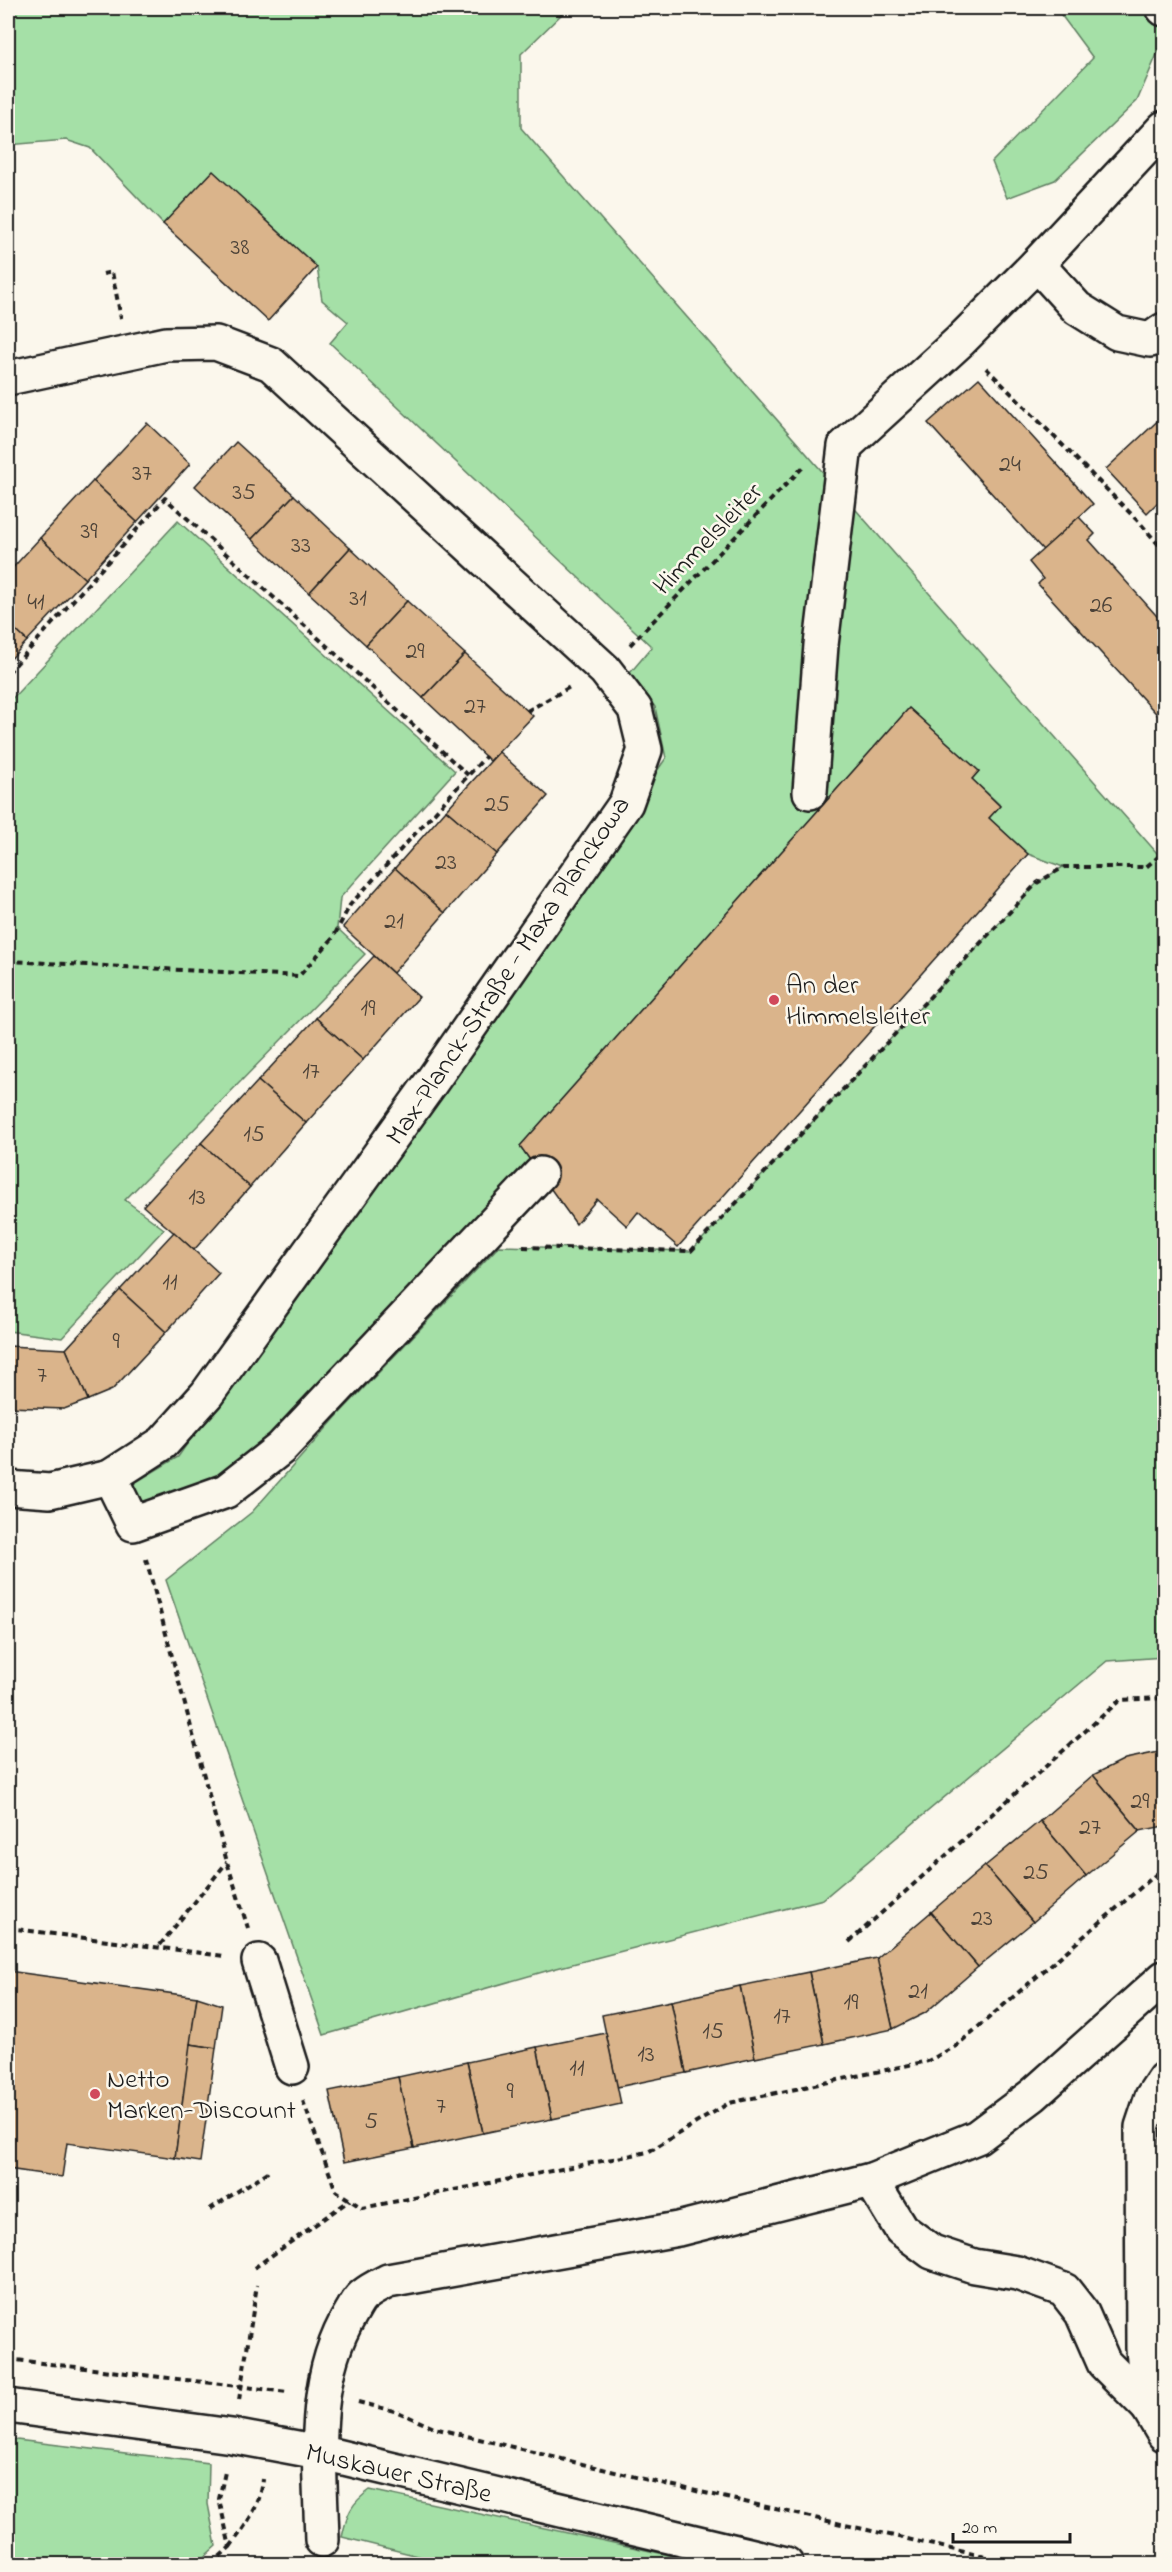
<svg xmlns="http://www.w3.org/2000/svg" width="1172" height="2572" font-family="'Indie Flower',sans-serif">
	<rect width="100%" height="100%" fill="#fbf7ec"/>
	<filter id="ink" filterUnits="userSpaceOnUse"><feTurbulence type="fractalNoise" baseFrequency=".0167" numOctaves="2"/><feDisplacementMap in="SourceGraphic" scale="12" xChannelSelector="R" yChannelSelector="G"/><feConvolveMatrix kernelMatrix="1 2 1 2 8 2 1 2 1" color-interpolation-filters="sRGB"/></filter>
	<g filter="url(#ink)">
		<!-- green -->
		<g fill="#a5e0a7" stroke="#607e62" stroke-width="1.5">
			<path d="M 8,8 L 568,8 L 521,54 L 521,128 L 1164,861 L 1164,1657 L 1107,1661 L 823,1899 L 553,1969 L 324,2035 L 166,1580 L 252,1512 L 340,1413 L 499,1246 L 691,1251 L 1037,883 L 1063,867 L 1028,854 L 989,818 L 1000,805 L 972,779 L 979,771 L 909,708 L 520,1146 L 540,1174 L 274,1439 L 219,1482 L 141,1511 L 131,1485 L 178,1457 L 666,758 L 655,707 L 630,673 L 652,647 L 330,343 L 348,322 L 322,300 L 317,267 L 163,224 L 90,148 L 66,140 L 8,145 Z"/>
			<path d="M 1056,8 L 1149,8 L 1164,30 L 1164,38 L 1137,101 L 1055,180 L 1007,198 L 992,162 L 1093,58 Z"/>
			<path d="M 178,521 L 455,771 L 340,898 L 337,928 L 365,954 L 125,1200 L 164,1229 L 62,1338 L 8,1331 L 8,703 Z"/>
			<path d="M 8,2439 L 209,2463 L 208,2504 L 216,2546 L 196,2564 L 8,2564 Z"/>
			<path d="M 370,2490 L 710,2564 L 450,2564 L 342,2537 C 347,2514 351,2503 370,2490 Z"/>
		</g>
		<!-- building -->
		<g fill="#dab48b" stroke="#1c1c1c" stroke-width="1.5">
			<path d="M 213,171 L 317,267 L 268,321 L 163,224 Z"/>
			<path d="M 979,378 L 1093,504 L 1043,550 L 928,423 Z"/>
			<path d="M 1164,415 L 1164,511 L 1157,503 L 1147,513 L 1106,469 Z"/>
			<path d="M 147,423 L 190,464 L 137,522 L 93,481 Z"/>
			<path d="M 236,442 L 294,495 L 252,539 L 195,486 Z"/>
			<path d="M 93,481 L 137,522 L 85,579 L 40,538 Z"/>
			<path d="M 294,495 L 350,548 L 309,593 L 252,539 Z"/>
			<path d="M 1079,517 L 1095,534 L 1089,540 L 1164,624 L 1164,722 L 1038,584 L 1043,579 L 1029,562 Z"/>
			<path d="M 40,538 L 85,579 L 27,641 L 8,623 L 8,573 Z"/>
			<path d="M 350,548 L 407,601 L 366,645 L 309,593 Z"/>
			<path d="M 407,601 L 465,654 L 423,698 L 366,645 Z"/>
			<path d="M 8,623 L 27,641 L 8,662 Z"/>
			<path d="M 465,654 L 533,716 L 490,761 L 423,698 Z"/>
			<path d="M 909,708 L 979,771 L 972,779 L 1000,806 L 989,818 L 1028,854 L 678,1247 L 638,1212 L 627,1226 L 597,1199 L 576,1224 L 520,1146 Z"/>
			<path d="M 499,752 L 548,796 L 497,854 L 446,810 Z"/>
			<path d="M 446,810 L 497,854 L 445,913 L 395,868 Z"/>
			<path d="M 395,868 L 445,913 L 393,973 L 343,927 Z"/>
			<path d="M 374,956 L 419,997 L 363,1060 L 316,1018 Z"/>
			<path d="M 316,1018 L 363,1060 L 306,1123 L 258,1081 Z"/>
			<path d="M 258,1081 L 306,1123 L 250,1187 L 201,1143 Z"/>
			<path d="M 201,1143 L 250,1187 L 194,1250 L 143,1206 Z"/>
			<path d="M 174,1232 L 219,1273 L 166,1332 L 120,1290 Z"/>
			<path d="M 120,1290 L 166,1332 L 112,1390 L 88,1400 L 66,1349 Z"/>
			<path d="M 8,1346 L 66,1349 L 88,1400 L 64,1409 L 8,1407 Z"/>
			<path d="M 1164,1751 L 1164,1826 L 1140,1831 L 1093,1775 L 1125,1759 Z"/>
			<path d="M 1093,1775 L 1140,1831 L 1086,1876 L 1040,1821 Z"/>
			<path d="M 1040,1821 L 1086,1876 L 1033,1922 L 985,1866 Z"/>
			<path d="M 985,1866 L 1033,1922 L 978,1967 L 931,1912 Z"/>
			<path d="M 931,1912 L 978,1967 L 925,2013 L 893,2029 L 877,1958 Z"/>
			<path d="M 877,1958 L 893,2029 L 824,2044 L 809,1972 Z"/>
			<path d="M 8,1971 L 197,1997 L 175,2158 L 67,2143 L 62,2177 L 8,2169 Z"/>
			<path d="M 809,1972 L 824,2044 L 755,2058 L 740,1986 Z"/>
			<path d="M 740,1986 L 755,2058 L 686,2073 L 671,2001 Z"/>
			<path d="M 197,1997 L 222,2005 L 216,2048 L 190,2044 Z"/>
			<path d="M 671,2001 L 686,2073 L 617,2087 L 602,2015 Z"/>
			<path d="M 606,2033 L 621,2104 L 552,2119 L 537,2047 Z"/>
			<path d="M 190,2044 L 216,2048 L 200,2162 L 175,2158 Z"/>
			<path d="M 537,2047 L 552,2119 L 483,2133 L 467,2062 Z"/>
			<path d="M 467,2062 L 483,2133 L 414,2148 L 398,2077 Z"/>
			<path d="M 398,2077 L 414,2148 L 344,2162 L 329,2091 Z"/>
		</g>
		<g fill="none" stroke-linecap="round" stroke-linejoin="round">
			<defs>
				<g id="minor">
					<path d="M 1163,8 L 1164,9"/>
					<path d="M 1037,264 L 1077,308 L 1117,333 L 1150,340 L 1164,330"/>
					<path d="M 8,378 L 166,344 L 216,343 L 271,364 L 605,670 L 635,709 L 645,750 L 626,803 L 430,1084 L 207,1394 L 163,1443 L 110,1477 L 50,1491 L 8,1488"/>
					<path d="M 810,792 L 821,645 L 845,446 L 960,341 L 1037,264 L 1164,128"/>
					<path d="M 110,1477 L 133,1524 L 226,1491 L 281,1448 L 540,1174"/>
					<path d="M 259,1961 L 292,2067"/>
					<path d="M 1164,2079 L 1152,2097 L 1142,2127 L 1143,2348 L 1148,2407 L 1164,2434"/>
					<path d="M 871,2180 L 901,2229 L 932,2252 L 974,2266 L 1017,2273 L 1064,2290 L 1082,2313 L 1104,2363 L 1148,2407"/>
					<path d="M 8,2406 L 232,2436 L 319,2452 L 786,2564"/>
					<path d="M 322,2540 C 320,2465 310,2379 351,2313 C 355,2307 358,2299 364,2295 C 371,2289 380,2285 388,2281 L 678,2229 L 871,2180 L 977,2137 L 1033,2095 L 1164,1978"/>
				</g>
			</defs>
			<!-- minor casing -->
			<use href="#minor" stroke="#1c1c1c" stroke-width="38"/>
			<!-- path -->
			<g stroke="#1c1c1c" stroke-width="4" stroke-dasharray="6 4.5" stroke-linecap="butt">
				<path d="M 103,274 L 112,272 L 121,318"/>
				<path d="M 986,368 L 1141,524 L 1164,551"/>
				<path d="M 630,645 L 804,466"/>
				<path d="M 8,673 L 165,498 L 468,775"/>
				<path d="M 527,711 L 570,687"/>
				<path d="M 8,961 L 299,976 L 333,938 L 350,905 L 486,756"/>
				<path d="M 523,1247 L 691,1251 L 1037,883 L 1064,867 L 1146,867 L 1164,852"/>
				<path d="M 146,1559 L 227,1862 L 248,1928"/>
				<path d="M 8,1928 L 224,1956"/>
				<path d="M 849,1942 L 1120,1700 L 1164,1698"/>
				<path d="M 160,1945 L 227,1862"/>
				<path d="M 303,2101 L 336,2191 L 362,2208 L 648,2152 L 729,2103 L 928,2061 L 956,2046 L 1160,1871 L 1164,1870"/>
				<path d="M 210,2209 L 271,2170"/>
				<path d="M 254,2268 L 350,2200"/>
				<path d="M 8,2359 L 288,2392"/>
				<path d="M 239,2400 L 257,2285"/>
				<path d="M 358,2402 L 398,2412 L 434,2428 L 648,2480 L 1017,2564"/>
				<path d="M 230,2547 C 245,2526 261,2506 263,2479"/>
				<path d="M 212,2564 L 230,2547 L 219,2499 L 225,2472"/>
			</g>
			<!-- minor -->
			<use href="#minor" stroke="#fbf7ec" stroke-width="33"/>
		</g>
	</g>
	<!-- markers -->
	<g fill="#d1495b" stroke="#fbf7ec" stroke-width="2">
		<circle cx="774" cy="1000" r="6"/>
		<circle cx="95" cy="2094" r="6"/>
	</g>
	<g text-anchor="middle" stroke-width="5" stroke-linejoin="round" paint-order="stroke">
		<!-- number labels -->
		<g font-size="24" fill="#4c4238">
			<text x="240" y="254">38</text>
			<text x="1010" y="471">24</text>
			<text x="142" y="480">37</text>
			<text x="244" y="499">35</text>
			<text x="89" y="538">39</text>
			<text x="301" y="552">33</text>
			<text x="358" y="605">31</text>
			<text x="36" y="609">41</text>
			<text x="1101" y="612">26</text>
			<text x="415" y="658">29</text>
			<text x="475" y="713">27</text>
			<text x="497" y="811">25</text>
			<text x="446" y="869">23</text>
			<text x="394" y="928">21</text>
			<text x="368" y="1015">19</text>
			<text x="311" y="1078">17</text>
			<text x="254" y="1141">15</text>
			<text x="197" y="1204">13</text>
			<text x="170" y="1289">11</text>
			<text x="116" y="1348">9</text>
			<text x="42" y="1382">7</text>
			<text x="1140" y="1808">29</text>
			<text x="1090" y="1834">27</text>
			<text x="1036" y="1879">25</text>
			<text x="982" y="1925">23</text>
			<text x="918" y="1998">21</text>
			<text x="851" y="2009">19</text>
			<text x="782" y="2023">17</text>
			<text x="713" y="2038">15</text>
			<text x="646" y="2061">13</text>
			<text x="577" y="2075">11</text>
			<text x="510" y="2098">9</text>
			<text x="441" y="2113">7</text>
			<text x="371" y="2128">5</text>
		</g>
		<!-- street labels -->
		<g font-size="27" fill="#1c1c1c" stroke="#fbf7ec">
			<text transform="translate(707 538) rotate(-46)" y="9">Himmelsleiter</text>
			<text transform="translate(507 970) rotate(-56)" y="9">Max-Planck-Straße - Maxa Planckowa</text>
			<text transform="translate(399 2472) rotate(13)" y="9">Muskauer Straße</text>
		</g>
		<!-- poi labels -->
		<g font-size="27" fill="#1c1c1c" stroke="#fbf7ec" text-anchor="start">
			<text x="786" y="993">An der<tspan x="786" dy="31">Himmelsleiter</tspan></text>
			<text x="107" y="2087">Netto<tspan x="107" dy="31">Marken-Discount</tspan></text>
		</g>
	</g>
	<!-- margin -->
	<rect width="1172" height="2572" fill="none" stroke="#fbf7ec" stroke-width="30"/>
	<rect x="15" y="15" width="1142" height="2542" fill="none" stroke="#1c1c1c" stroke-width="2" filter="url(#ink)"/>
	<!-- scale -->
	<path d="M953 2533v9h117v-9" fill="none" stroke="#1c1c1c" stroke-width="3"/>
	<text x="962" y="2533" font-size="18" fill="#1c1c1c" stroke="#fbf7ec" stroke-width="4.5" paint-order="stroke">20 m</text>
</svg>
